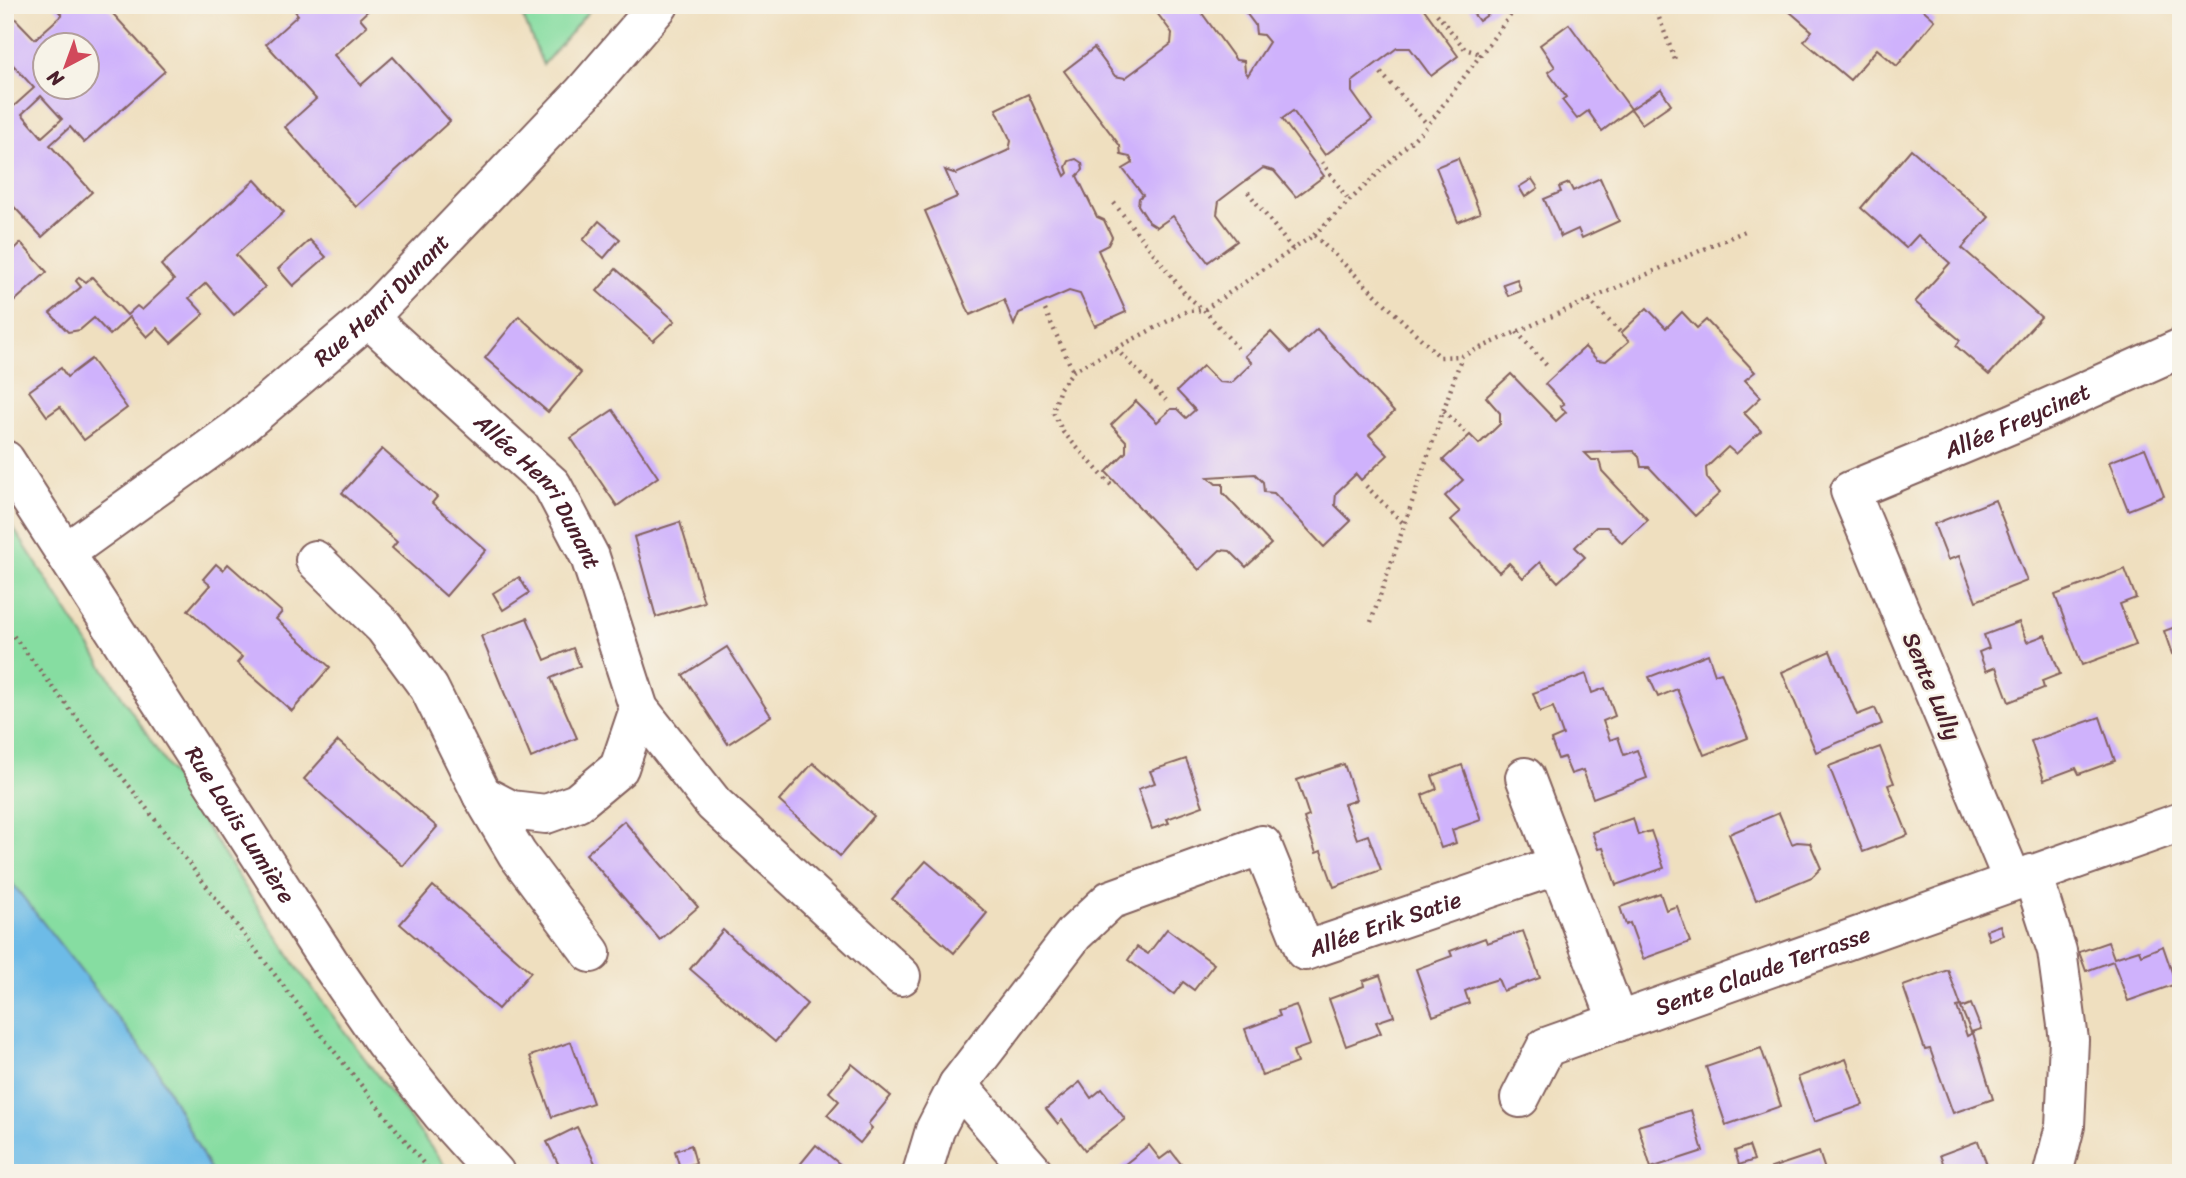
<svg xmlns="http://www.w3.org/2000/svg" width="2186" height="1178" font-family="Sriracha,sans-serif">
	<rect width="100%" height="100%" fill="#f7f3e8"/>
	<filter id="ink" filterUnits="userSpaceOnUse"><feTurbulence type="fractalNoise" baseFrequency=".0143" numOctaves="2"/><feDisplacementMap in="SourceGraphic" scale="14" xChannelSelector="R" yChannelSelector="G"/><feConvolveMatrix kernelMatrix="1 2 1 2 8 2 1 2 1" color-interpolation-filters="sRGB"/></filter>
	<filter id="wash" filterUnits="userSpaceOnUse"><feTurbulence type="fractalNoise" baseFrequency=".00686" numOctaves="4" result="noise"/><feDisplacementMap in="SourceGraphic" scale="28" xChannelSelector="R" yChannelSelector="G"/><feGaussianBlur stdDeviation="1.57" result="paint"/><feColorMatrix in="noise" values="0 0 0 0 0 0 0 0 0 0 0 0 0 0 0 0 0 1.4 0 .05"/><feComposite in="paint" operator="in"/></filter>
	<g filter="url(#wash)">
		<rect width="100%" height="100%" fill="#efdfbf"/>
		<!-- green -->
		<g fill="#86dda1" stroke="#687e66" stroke-width="2">
			<path d="M 518,5 L 594,5 L 543,65 Z"/>
			<path d="M 5,515 L 298,969 L 445,1166 L 453,1173 L 5,1173 Z"/>
		</g>
		<!-- water -->
		<path fill="#6dbbe7" stroke="#5c6d89" stroke-width="2" d="M 5,874 L 156,1067 L 212,1173 L 5,1173 Z"/>
		<g id="blocks">
			<!-- building -->
			<g fill="#cfb2fc" fill-rule="evenodd">
				<path d="M 53,5 L 105,5 L 165,71 L 84,143 L 70,127 L 50,145 L 92,192 L 42,237 L 5,197 L 5,96 L 14,106 L 34,88 L 5,56 L 5,8 L 35,39 L 62,15 ZM 46,46 L 88,46 L 88,88 L 46,88 ZM 41,96 L 62,119 L 42,137 L 22,114 Z"/>
				<path d="M 290,5 L 374,5 L 360,18 L 367,26 L 334,55 L 361,85 L 393,57 L 450,121 L 356,207 L 285,127 L 316,99 L 266,44 L 298,15 Z"/>
				<path d="M 1151,5 L 1196,5 L 1236,60 L 1244,61 L 1245,71 L 1248,75 L 1269,42 L 1263,35 L 1256,34 L 1255,25 L 1240,5 L 1421,5 L 1458,56 L 1431,76 L 1410,48 L 1397,48 L 1352,82 L 1352,92 L 1372,120 L 1325,155 L 1293,111 L 1282,119 L 1324,176 L 1296,197 L 1274,171 L 1263,168 L 1240,185 L 1219,201 L 1217,214 L 1237,241 L 1208,262 L 1173,216 L 1157,227 L 1149,222 L 1138,205 L 1139,198 L 1143,195 L 1123,169 L 1133,163 L 1130,157 L 1121,155 L 1120,146 L 1064,71 L 1094,48 L 1115,76 L 1125,78 L 1171,44 L 1172,33 Z"/>
				<path d="M 1467,5 L 1501,5 L 1479,21 Z"/>
				<path d="M 1782,5 L 1918,5 L 1935,20 L 1897,66 L 1877,49 L 1850,80 L 1804,41 L 1812,31 Z"/>
				<path d="M 1569,24 L 1631,109 L 1602,131 L 1588,111 L 1577,119 L 1562,100 L 1566,97 L 1548,72 L 1555,67 L 1540,45 Z"/>
				<path d="M 1661,89 L 1671,104 L 1642,124 L 1631,109 Z"/>
				<path d="M 1028,94 L 1065,176 L 1068,173 L 1066,167 L 1069,161 L 1076,159 L 1082,163 L 1083,170 L 1077,176 L 1097,217 L 1104,220 L 1112,237 L 1108,245 L 1098,250 L 1126,312 L 1095,326 L 1080,294 L 1069,291 L 1019,313 L 1014,325 L 1004,300 L 970,315 L 925,211 L 957,197 L 945,170 L 956,174 L 1009,150 L 1011,141 L 996,109 Z"/>
				<path d="M 1911,149 L 1989,217 L 1962,248 L 2041,317 L 1989,375 L 1956,346 L 1960,340 L 1915,302 L 1950,263 L 1918,235 L 1906,248 L 1861,208 Z"/>
				<path d="M 1458,158 L 1480,213 L 1458,222 L 1436,167 Z"/>
				<path d="M 1600,178 L 1619,221 L 1582,238 L 1578,229 L 1561,237 L 1544,199 L 1561,192 L 1559,187 L 1569,183 L 1573,191 Z"/>
				<path d="M 1532,179 L 1538,188 L 1525,197 L 1519,187 Z"/>
				<path d="M 255,180 L 284,212 L 236,255 L 265,287 L 234,315 L 206,283 L 189,298 L 204,314 L 171,343 L 157,328 L 147,337 L 129,317 L 110,335 L 94,318 L 80,330 L 68,332 L 50,313 L 81,287 L 76,281 L 79,277 L 86,282 L 92,277 L 127,315 L 137,306 L 142,310 L 174,280 L 161,265 Z"/>
				<path d="M 599,221 L 620,239 L 604,258 L 583,240 Z"/>
				<path d="M 310,240 L 326,257 L 293,286 L 278,269 Z"/>
				<path d="M 21,243 L 47,272 L 7,308 L 5,305 L 5,258 Z"/>
				<path d="M 616,269 L 675,321 L 653,341 L 597,291 Z"/>
				<path d="M 1517,279 L 1521,291 L 1508,296 L 1503,284 Z"/>
				<path d="M 1647,308 L 1666,328 L 1682,312 L 1697,328 L 1706,320 L 1755,372 L 1745,380 L 1761,397 L 1744,413 L 1761,431 L 1736,454 L 1728,447 L 1706,468 L 1707,478 L 1720,493 L 1695,516 L 1649,467 L 1641,467 L 1639,456 L 1634,451 L 1585,453 L 1592,460 L 1599,460 L 1602,471 L 1648,520 L 1622,543 L 1607,527 L 1596,527 L 1575,547 L 1585,557 L 1558,582 L 1540,562 L 1523,578 L 1509,563 L 1499,572 L 1451,520 L 1460,512 L 1445,496 L 1463,480 L 1443,460 L 1470,435 L 1479,444 L 1500,424 L 1500,413 L 1486,397 L 1511,374 L 1556,421 L 1566,412 L 1560,406 L 1564,404 L 1545,384 L 1585,347 L 1597,360 L 1606,361 L 1629,341 L 1621,333 Z"/>
				<path d="M 519,316 L 581,373 L 548,412 L 485,358 Z"/>
				<path d="M 1317,329 L 1394,412 L 1369,435 L 1388,455 L 1361,480 L 1356,474 L 1336,493 L 1335,505 L 1351,521 L 1324,547 L 1274,493 L 1264,492 L 1263,482 L 1255,474 L 1208,477 L 1216,484 L 1223,484 L 1223,493 L 1271,544 L 1246,567 L 1230,551 L 1220,550 L 1199,570 L 1106,472 L 1126,452 L 1126,441 L 1111,425 L 1136,401 L 1157,422 L 1171,409 L 1177,409 L 1186,418 L 1195,410 L 1177,391 L 1203,366 L 1219,382 L 1231,383 L 1252,363 L 1245,356 L 1271,332 L 1291,353 Z"/>
				<path d="M 91,359 L 127,408 L 84,440 L 60,407 L 47,416 L 29,391 L 61,368 L 67,377 Z"/>
				<path d="M 613,410 L 658,477 L 617,506 L 571,438 Z"/>
				<path d="M 2145,448 L 2164,496 L 2128,510 L 2109,462 Z"/>
				<path d="M 382,449 L 437,497 L 432,503 L 486,550 L 446,596 L 392,548 L 397,542 L 342,493 Z"/>
				<path d="M 1995,500 L 2027,581 L 1976,601 L 1959,556 L 1948,560 L 1934,524 Z"/>
				<path d="M 680,522 L 704,602 L 656,617 L 634,537 Z"/>
				<path d="M 216,564 L 223,570 L 228,564 L 282,612 L 276,619 L 330,667 L 292,711 L 237,663 L 242,657 L 188,610 L 210,585 L 203,579 Z"/>
				<path d="M 2125,569 L 2136,598 L 2120,604 L 2136,645 L 2082,665 L 2055,595 Z"/>
				<path d="M 519,577 L 529,593 L 503,610 L 493,593 Z"/>
				<path d="M 527,618 L 545,660 L 573,648 L 580,666 L 551,678 L 577,738 L 531,758 L 481,636 Z"/>
				<path d="M 2019,622 L 2027,642 L 2045,635 L 2060,674 L 2042,681 L 2044,688 L 2009,702 L 1996,667 L 1986,671 L 1979,652 L 1989,648 L 1984,635 Z"/>
				<path d="M 2181,625 L 2181,651 L 2172,654 L 2164,631 Z"/>
				<path d="M 727,647 L 771,716 L 728,744 L 683,675 Z"/>
				<path d="M 1830,651 L 1857,715 L 1875,708 L 1882,724 L 1816,752 L 1782,672 Z"/>
				<path d="M 1708,654 L 1715,674 L 1721,672 L 1748,738 L 1704,755 L 1677,689 L 1658,697 L 1649,677 Z"/>
				<path d="M 1586,674 L 1592,693 L 1605,688 L 1615,716 L 1603,721 L 1610,740 L 1618,737 L 1624,755 L 1637,750 L 1647,778 L 1593,798 L 1583,770 L 1571,774 L 1564,757 L 1558,759 L 1551,740 L 1563,735 L 1553,707 L 1540,712 L 1533,693 Z"/>
				<path d="M 2100,717 L 2115,761 L 2079,774 L 2076,768 L 2044,780 L 2031,741 Z"/>
				<path d="M 338,741 L 437,827 L 403,866 L 304,779 Z"/>
				<path d="M 1880,747 L 1894,783 L 1888,785 L 1908,835 L 1863,852 L 1829,766 Z"/>
				<path d="M 1186,759 L 1203,806 L 1167,819 L 1169,823 L 1152,829 L 1138,789 L 1155,783 L 1150,771 Z"/>
				<path d="M 813,763 L 874,816 L 840,856 L 779,801 Z"/>
				<path d="M 1344,764 L 1356,800 L 1344,804 L 1357,839 L 1368,835 L 1381,870 L 1334,887 L 1321,851 L 1316,853 L 1304,818 L 1309,816 L 1297,780 Z"/>
				<path d="M 1462,765 L 1481,820 L 1452,830 L 1456,843 L 1441,848 L 1422,795 L 1437,789 L 1432,776 Z"/>
				<path d="M 1779,813 L 1792,844 L 1797,842 L 1810,843 L 1821,868 L 1812,877 L 1756,900 L 1729,834 Z"/>
				<path d="M 1633,818 L 1638,835 L 1651,831 L 1664,868 L 1616,885 L 1603,848 L 1598,849 L 1592,832 Z"/>
				<path d="M 624,821 L 698,907 L 660,940 L 586,854 Z"/>
				<path d="M 926,861 L 987,913 L 954,953 L 892,899 Z"/>
				<path d="M 433,886 L 531,972 L 498,1009 L 400,924 Z"/>
				<path d="M 1660,893 L 1666,910 L 1677,906 L 1690,942 L 1643,959 L 1630,923 L 1626,925 L 1620,907 Z"/>
				<path d="M 2000,925 L 2003,935 L 1989,940 L 1986,930 Z"/>
				<path d="M 1167,929 L 1214,964 L 1194,990 L 1183,982 L 1174,994 L 1128,960 L 1137,947 L 1148,954 Z"/>
				<path d="M 723,930 L 807,1004 L 775,1042 L 690,969 Z"/>
				<path d="M 1523,931 L 1540,978 L 1503,991 L 1498,979 L 1482,984 L 1465,991 L 1469,1003 L 1433,1016 L 1416,969 L 1452,956 L 1450,951 L 1485,938 L 1487,943 Z"/>
				<path d="M 2108,942 L 2114,958 L 2139,950 L 2141,955 L 2163,946 L 2176,984 L 2128,1001 L 2113,961 L 2086,971 L 2079,952 Z"/>
				<path d="M 1948,970 L 1961,1006 L 1957,1007 L 1967,1036 L 1973,1033 L 1993,1099 L 1953,1113 L 1930,1049 L 1925,1050 L 1903,986 Z"/>
				<path d="M 1380,975 L 1394,1016 L 1376,1022 L 1381,1033 L 1346,1046 L 1329,999 L 1364,986 L 1363,981 Z"/>
				<path d="M 1971,1004 L 1981,1029 L 1971,1032 L 1961,1008 Z"/>
				<path d="M 1296,1005 L 1310,1045 L 1293,1051 L 1297,1063 L 1262,1076 L 1245,1029 L 1280,1016 L 1278,1011 Z"/>
				<path d="M 571,1042 L 593,1103 L 552,1117 L 530,1056 Z"/>
				<path d="M 1761,1048 L 1781,1106 L 1726,1125 L 1706,1067 Z"/>
				<path d="M 1846,1059 L 1863,1105 L 1814,1122 L 1798,1077 Z"/>
				<path d="M 852,1064 L 891,1096 L 868,1124 L 872,1128 L 860,1143 L 827,1115 L 839,1101 L 829,1092 Z"/>
				<path d="M 1080,1082 L 1091,1098 L 1102,1089 L 1125,1119 L 1085,1150 L 1062,1120 L 1058,1124 L 1046,1109 Z"/>
				<path d="M 1691,1110 L 1703,1151 L 1651,1168 L 1638,1126 Z"/>
				<path d="M 577,1127 L 600,1173 L 563,1173 L 547,1142 Z"/>
				<path d="M 1978,1141 L 1990,1173 L 1947,1173 L 1940,1155 Z"/>
				<path d="M 691,1145 L 696,1163 L 680,1168 L 675,1151 Z"/>
				<path d="M 816,1145 L 851,1173 L 793,1173 Z"/>
				<path d="M 1149,1145 L 1160,1159 L 1171,1151 L 1188,1173 L 1114,1173 Z"/>
				<path d="M 1749,1146 L 1754,1160 L 1739,1165 L 1735,1151 Z"/>
				<path d="M 1819,1152 L 1826,1173 L 1773,1173 L 1771,1168 Z"/>
			</g>
		</g>
	</g>
	<g filter="url(#ink)">
		<use href="#blocks" fill-opacity="0" stroke="#84625f" stroke-width="2"/>
		<g fill="none" stroke-linecap="round" stroke-linejoin="round">
			<defs>
				<g id="minor">
					<path id="s1" d="M 368,318 L 552,485 L 590,557 L 639,709 L 714,804 L 901,976"/>
					<path d="M 315,560 L 384,627 L 429,688 L 482,795 L 517,854 L 591,953"/>
					<path d="M 1525,777 L 1618,1022"/>
					<path d="M 482,795 L 511,810 L 546,814 L 577,803 L 619,768 L 639,709"/>
					<path d="M 2032,874 L 2057,951 L 2069,1040 L 2065,1126 L 2053,1173"/>
					<path id="s2" d="M 2013,881 L 1850,491 L 2014,423 L 2181,348"/>
					<path d="M 958,1085 L 1034,1173"/>
					<path id="s3" d="M 1520,1098 L 1546,1047 L 2181,822"/>
					<path id="s4" d="M 922,1173 L 935,1130 L 958,1085 L 1074,934 L 1110,900 L 1262,845 L 1305,951 L 1558,865"/>
				</g>
				<g id="tertiary">
					<path id="s5" d="M 65,553 L 236,430 L 368,318 L 583,93 L 659,5"/>
				</g>
				<g id="secondary">
					<path id="s6" d="M 5,460 L 329,962 L 385,1043 L 441,1113 L 495,1173"/>
				</g>
			</defs>
			<!-- minor casing -->
			<use href="#minor" stroke="#84625f" stroke-width="42"/>
			<!-- tertiary casing -->
			<use href="#tertiary" stroke="#84625f" stroke-width="42"/>
			<!-- secondary casing -->
			<use href="#secondary" stroke="#84625f" stroke-width="42"/>
			<!-- path -->
			<g stroke="#84625f" stroke-width="4.5" stroke-dasharray="2 5" stroke-linecap="butt">
				<path d="M 1654,5 L 1676,62"/>
				<path d="M 1437,14 L 1465,49 L 1481,54"/>
				<path d="M 1381,73 L 1428,125"/>
				<path d="M 1322,162 L 1349,201"/>
				<path d="M 1248,192 L 1292,249"/>
				<path d="M 1114,203 L 1186,295 L 1204,310 L 1240,351"/>
				<path d="M 1314,235 L 1428,125 L 1518,5"/>
				<path d="M 1589,300 L 1621,333"/>
				<path d="M 1045,310 L 1073,371"/>
				<path d="M 1517,332 L 1549,368"/>
				<path d="M 1116,349 L 1166,400"/>
				<path d="M 1444,411 L 1465,432"/>
				<path d="M 1111,485 L 1063,432 L 1053,412 L 1060,388 L 1073,371 L 1187,311 L 1204,310 L 1314,235 L 1440,357 L 1462,356"/>
				<path d="M 1366,486 L 1404,524"/>
				<path d="M 1371,622 L 1462,356 L 1745,231"/>
				<path d="M 5,625 L 326,1041 L 431,1173"/>
			</g>
			<!-- minor -->
			<use href="#minor" stroke="#fff" stroke-width="38"/>
			<!-- tertiary -->
			<use href="#tertiary" stroke="#fff" stroke-width="38"/>
			<!-- secondary -->
			<use href="#secondary" stroke="#fff" stroke-width="38"/>
		</g>
	</g>
	<g text-anchor="middle" stroke-width="5" stroke-linejoin="round" paint-order="stroke">
		<!-- street labels -->
		<g font-size="23" fill="#4a1f2b" stroke="#f7f3e8">
			<text dy="8" stroke="none"><textPath href="#s5" startOffset="406">Rue Henri Dunant</textPath></text>
			<text dy="8" stroke="none"><textPath href="#s2" startOffset="604">Allée Freycinet</textPath></text>
			<text dy="8" stroke="none"><textPath href="#s1" startOffset="245">Allée Henri Dunant</textPath></text>
			<text transform="translate(1932 686) rotate(67)" y="8">Sente Lully</text>
			<text dy="8" stroke="none"><textPath href="#s6" startOffset="434">Rue Louis Lumière</textPath></text>
			<text dy="8" stroke="none"><textPath href="#s4" startOffset="696">Allée Erik Satie</textPath></text>
			<text dy="8" stroke="none"><textPath href="#s3" startOffset="287">Sente Claude Terrasse</textPath></text>
		</g>
	</g>
	<!-- margin -->
	<rect width="2186" height="1178" fill="none" stroke="#f7f3e8" stroke-width="28"/>
	<!-- north arrow -->
	<g transform="translate(66 66) rotate(221)"><circle r="33" fill="#f7f3e8" stroke="#b29e9c" stroke-width="2"/>
	<path d="M0-5L12 26L0 18L-12 26Z" fill="#d1495b"/>
	<text y="-10" font-size="19" font-weight="bold" text-anchor="middle" fill="#4a1f2b">N</text>
	</g>
</svg>
